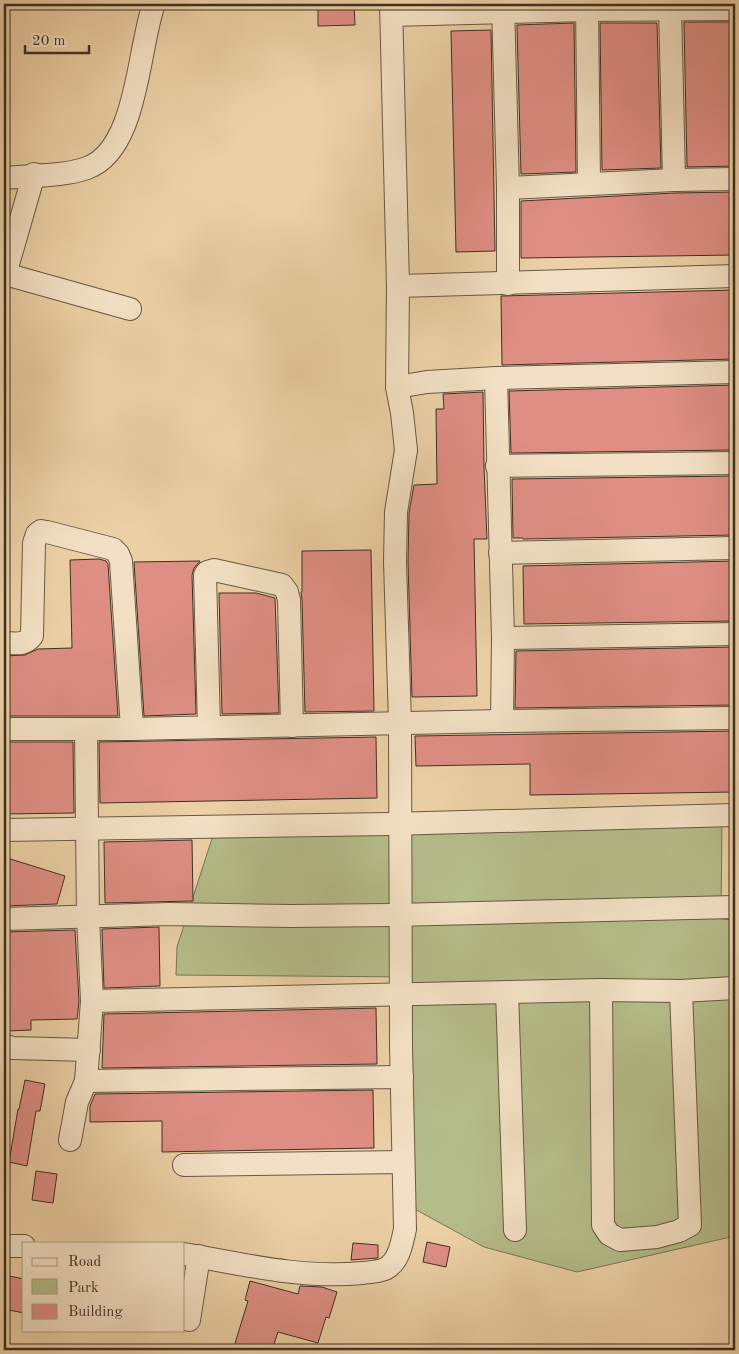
<svg xmlns="http://www.w3.org/2000/svg" width="739" height="1354" font-family="'Old Standard TT',serif">
	<rect width="100%" height="100%" fill="#ecd0a5"/>
	<filter id="stains"><feTurbulence type="fractalNoise" baseFrequency=".004" numOctaves="4"/><feColorMatrix values="0 0 0 0 .2 0 0 0 0 .09 0 0 0 0 .02 0 0 0 .5 -.17"/></filter>
	<radialGradient id="worn" r=".72"><stop offset=".6" stop-color="#630" stop-opacity="0"/><stop offset="1" stop-color="#630" stop-opacity=".3"/></radialGradient>
	<!-- green -->
	<path fill="#b4bc89" stroke="#787657" d="M 722,819 L 721,919 L 735,920 L 735,1236 L 577,1272 L 484,1247 L 411,1207 L 409,977 L 176,975 L 177,947 L 216,826 Z"/>
	<!-- building -->
	<g fill="#df8e84" stroke="#3c3025">
		<path d="M 318,4 L 354,4 L 355,25 L 318,26 Z"/>
		<path d="M 684,22 L 735,22 L 735,166 L 687,167 Z"/>
		<path d="M 574,23 L 576,172 L 521,174 L 517,25 Z"/>
		<path d="M 600,23 L 657,23 L 661,168 L 602,170 Z"/>
		<path d="M 491,30 L 495,251 L 456,252 L 451,31 Z"/>
		<path d="M 735,192 L 735,255 L 521,258 L 521,201 L 674,193 Z"/>
		<path d="M 735,290 L 735,359 L 502,365 L 501,296 Z"/>
		<path d="M 735,385 L 735,446 L 732,446 L 732,450 L 511,453 L 509,391 Z"/>
		<path d="M 483,392 L 484,467 L 487,539 L 474,539 L 477,696 L 412,697 L 408,562 L 409,513 L 414,485 L 437,484 L 436,409 L 444,409 L 443,394 Z"/>
		<path d="M 733,476 L 734,535 L 523,539 L 523,538 L 513,538 L 512,479 Z"/>
		<path d="M 371,550 L 374,711 L 305,712 L 302,600 L 301,592 L 302,592 L 302,551 Z"/>
		<path d="M 99,559 L 106,561 L 108,564 L 118,716 L 4,716 L 4,656 L 25,655 L 38,649 L 72,648 L 70,560 Z"/>
		<path d="M 200,561 L 194,568 L 192,575 L 196,714 L 144,716 L 134,562 Z"/>
		<path d="M 735,561 L 735,621 L 524,624 L 523,566 Z"/>
		<path d="M 219,593 L 256,593 L 275,598 L 279,713 L 222,714 Z"/>
		<path d="M 735,647 L 735,705 L 515,708 L 516,651 Z"/>
		<path d="M 735,731 L 735,792 L 530,795 L 530,764 L 416,766 L 415,736 Z"/>
		<path d="M 376,737 L 377,798 L 100,803 L 99,742 Z"/>
		<path d="M 4,742 L 73,742 L 74,813 L 4,814 Z"/>
		<path d="M 192,840 L 193,901 L 105,903 L 104,842 Z"/>
		<path d="M 4,857 L 65,876 L 57,904 L 4,906 Z"/>
		<path d="M 159,927 L 160,986 L 104,988 L 102,929 Z"/>
		<path d="M 75,930 L 79,1001 L 77,1019 L 31,1020 L 31,1030 L 7,1031 L 4,932 Z"/>
		<path d="M 376,1008 L 377,1064 L 102,1068 L 104,1014 Z"/>
		<path d="M 25,1080 L 45,1084 L 40,1111 L 36,1111 L 27,1166 L 9,1162 L 18,1109 L 19,1109 Z"/>
		<path d="M 373,1090 L 374,1148 L 162,1152 L 162,1121 L 90,1122 L 90,1106 L 95,1094 Z"/>
		<path d="M 36,1171 L 57,1174 L 53,1203 L 32,1200 Z"/>
		<path d="M 427,1242 L 450,1247 L 446,1267 L 423,1262 Z"/>
		<path d="M 353,1243 L 378,1245 L 378,1258 L 351,1260 Z"/>
		<path d="M 4,1275 L 24,1279 L 24,1313 L 4,1309 Z"/>
		<path d="M 250,1281 L 298,1294 L 300,1286 L 322,1287 L 337,1292 L 329,1318 L 326,1317 L 318,1343 L 278,1332 L 272,1350 L 233,1350 L 248,1301 L 245,1300 Z"/>
	</g>
	<g fill="none" stroke-linecap="round" stroke-linejoin="round">
		<defs>
			<g id="minor">
				<path d="M 503,4 L 508,188 L 508,284"/>
				<path d="M 587,4 L 589,183"/>
				<path d="M 670,4 L 674,180 L 735,179"/>
				<path d="M 392,15 L 587,10 L 735,9"/>
				<path d="M 4,178 C 31,175 61,177 87,168 C 138,150 138,47 154,4"/>
				<path d="M 508,188 L 674,180"/>
				<path d="M 5,274 L 130,309"/>
				<path d="M 4,278 L 34,174"/>
				<path d="M 398,286 L 735,276"/>
				<path d="M 496,378 L 503,638 L 502,721"/>
				<path d="M 397,387 L 427,382 L 496,378 L 735,372"/>
				<path d="M 497,466 L 735,463"/>
				<path d="M 500,553 L 735,548"/>
				<path d="M 503,638 L 735,634"/>
				<path d="M 4,643 C 16,643 24,646 32,636 L 34,543 L 37,534 L 41,531 L 47,532 L 113,549 L 118,554 L 121,561 L 132,729"/>
				<path d="M 209,727 L 205,575 L 207,572 L 214,570 L 282,585 L 287,592 L 289,600 L 292,726"/>
				<path d="M 4,729 L 132,729 L 502,721 L 735,718"/>
				<path d="M 4,830 L 389,824 L 735,815"/>
				<path d="M 4,919 L 169,914 L 291,916 L 393,915 L 735,907"/>
				<path d="M 601,990 L 603,1225 L 609,1234 L 620,1240 L 657,1237 L 679,1231 L 690,1225 L 681,991"/>
				<path d="M 507,992 L 515,1230"/>
				<path d="M 92,1001 L 601,990 L 681,991 L 735,988"/>
				<path d="M 4,1045 L 12,1048 L 89,1050"/>
				<path d="M 86,1081 L 402,1077"/>
				<path d="M 70,1140 L 77,1102 L 86,1081 L 92,1001 L 88,917 L 86,729"/>
				<path d="M 184,1165 L 403,1162"/>
				<path d="M 4,1246 L 24,1246"/>
				<path d="M 184,1254 C 242,1264 303,1279 362,1273 C 369,1272 378,1272 385,1269 C 399,1262 402,1243 405,1229 L 401,1046 L 400,723 L 395,562 L 396,512 L 406,450 L 402,413 L 397,387 L 398,286 L 391,4"/>
				<path d="M 189,1320 L 199,1256"/>
			</g>
		</defs>
		<!-- minor casing -->
		<use href="#minor" stroke="#685845" stroke-width="24"/>
		<!-- minor -->
		<use href="#minor" stroke="#f3e0c4" stroke-width="22"/>
	</g>
	<!-- margin -->
	<rect width="739" height="1354" fill="none" stroke="#ecd0a5" stroke-width="20"/>
	<rect x="5" y="5" width="729" height="1344" fill="none" stroke="#3c3025" stroke-width="2.5"/>
	<rect x="10" y="10" width="719" height="1334" fill="none" stroke="#3c3025"/>
	<!-- legend -->
	<rect x="22" y="1242" width="162" height="90" fill="#f3e0c4" stroke="#aa9a84"/>
	<rect x="32" y="1258" width="25" height="8" fill="#f3e0c4" stroke="#aa9a84"/>
	<text x="68" y="1266" font-size="15" fill="#3c3025">Road</text>
	<rect x="32" y="1279" width="25" height="15" fill="#b4bc89" stroke="#aa9a84"/>
	<text x="68" y="1292" font-size="15" fill="#3c3025">Park</text>
	<rect x="32" y="1304" width="25" height="15" fill="#df8e84" stroke="#aa9a84"/>
	<text x="68" y="1316" font-size="15" fill="#3c3025">Building</text>
	<!-- scale -->
	<path d="M25 45v8h64v-8" fill="none" stroke="#3c3025" stroke-width="2.5"/>
	<text x="32" y="45" font-size="15" fill="#3c3025" stroke="#f3e0c4" stroke-width="4" paint-order="stroke">20 m</text>
	<rect width="100%" height="100%" filter="url(#stains)"/>
	<rect width="100%" height="100%" fill="url(#worn)"/>
</svg>
